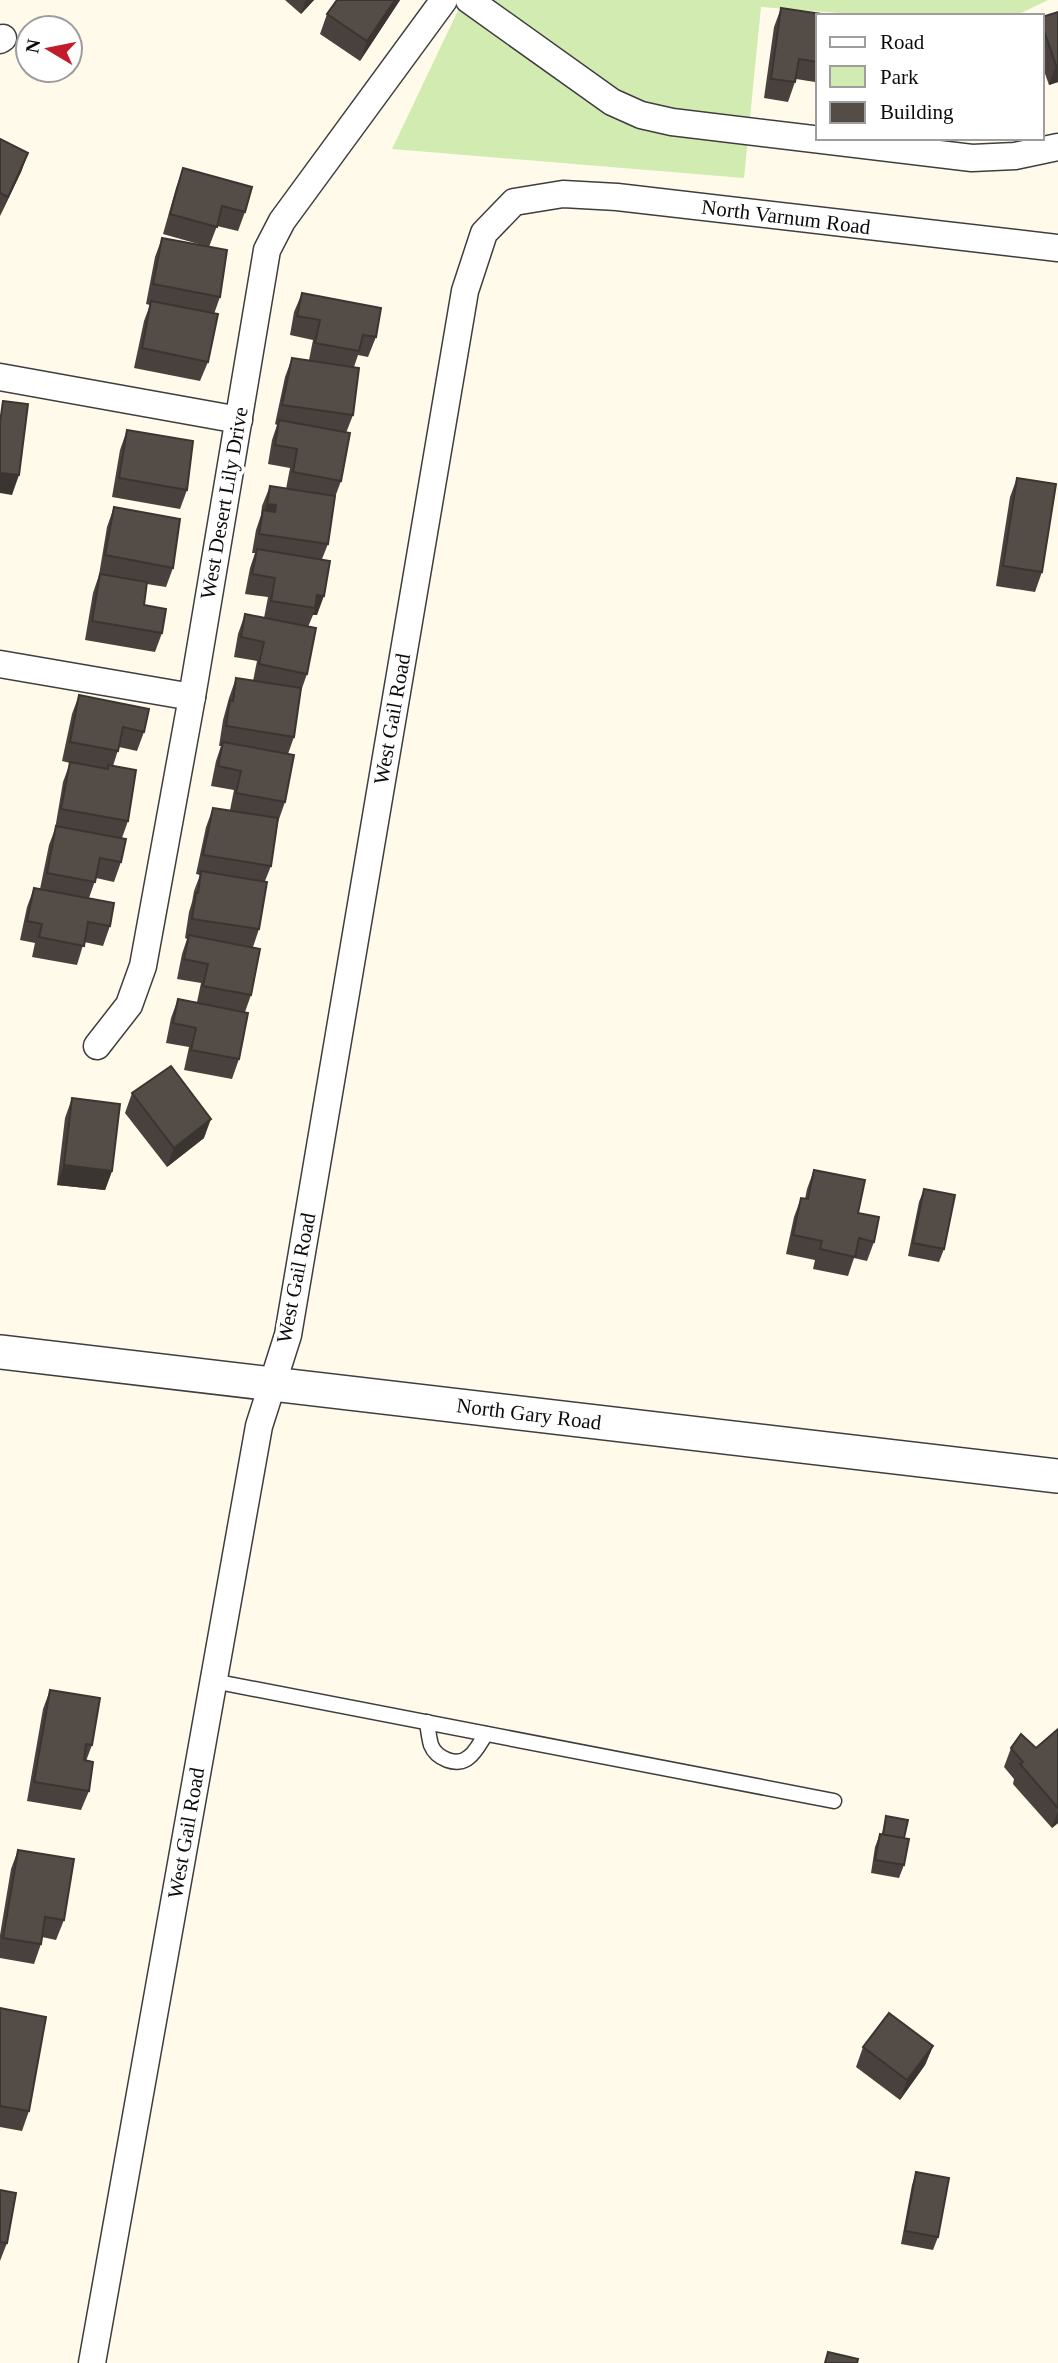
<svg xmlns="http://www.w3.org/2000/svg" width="1058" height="2363" font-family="'Times New Roman',serif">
	<rect width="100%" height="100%" fill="#fffaea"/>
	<!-- green -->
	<path fill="#d2ebb1" d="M 463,0 L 1048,0 L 1015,16 L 876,16 L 761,7 L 744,178 L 392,149 Z"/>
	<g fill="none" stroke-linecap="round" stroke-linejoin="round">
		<defs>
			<g id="service">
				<path d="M 213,1681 L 834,1801"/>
				<path d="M 427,1722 C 428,1729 429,1738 431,1745 C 436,1758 457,1768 469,1757 C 476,1752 481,1741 486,1734"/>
			</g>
			<g id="minor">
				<path d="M 469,0 L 612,102 L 641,115 L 672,122 L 972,158 L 1015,156 L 1058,147"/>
				<path d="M 0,40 L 3,38"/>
				<path d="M 0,377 L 239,420"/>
				<path d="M 0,664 L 192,697"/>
				<path d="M 97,1046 L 129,1005 L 143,966 L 192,697 L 267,250 L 282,221 L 444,0"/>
				<path d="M 92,2363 L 259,1426 L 288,1335 L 465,291 L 484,233 L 514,202 L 563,194 L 617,197 L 1058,248"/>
			</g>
			<path id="tertiary" d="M 0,1352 L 1058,1476"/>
		</defs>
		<!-- service casing -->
		<use href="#service" stroke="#3e3e3e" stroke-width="17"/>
		<!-- minor casing -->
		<use href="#minor" stroke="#3e3e3e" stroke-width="29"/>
		<!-- tertiary casing -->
		<use href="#tertiary" stroke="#3e3e3e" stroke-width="36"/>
		<!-- service -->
		<use href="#service" stroke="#fff" stroke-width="14"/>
		<!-- minor -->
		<use href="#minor" stroke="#fff" stroke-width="26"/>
		<!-- tertiary -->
		<use href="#tertiary" stroke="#fff" stroke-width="33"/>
	</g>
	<!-- wall -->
	<g fill="#48413d">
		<path d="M 285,0 L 314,0 L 301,14 Z"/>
		<path d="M 337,0 L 400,0 L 360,61 L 320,34 L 327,14 Z"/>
		<path d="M 781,8 L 818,16 L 818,73 L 815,82 L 796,79 L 788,102 L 764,98 L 774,27 Z"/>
		<path d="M 1058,12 L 1058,82 L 1049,85 L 1042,65 L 1042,17 Z"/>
		<path d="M 0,139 L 28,153 L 21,172 L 0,216 Z"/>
		<path d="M 183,168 L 245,212 L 238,231 L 217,226 L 209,247 L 163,234 L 176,188 Z"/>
		<path d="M 162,238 L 220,297 L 214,314 L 208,362 L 200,381 L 134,368 L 144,321 L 150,305 L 146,304 L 155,257 Z"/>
		<path d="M 302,293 L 376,337 L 368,357 L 358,355 L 354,367 L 353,415 L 346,433 L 341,481 L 334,500 L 328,544 L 322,559 L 317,615 L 313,615 L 308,627 L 307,674 L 301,691 L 294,737 L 288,754 L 285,802 L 278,822 L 271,866 L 265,881 L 259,929 L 253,947 L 251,995 L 245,1012 L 239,1059 L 232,1079 L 184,1070 L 189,1047 L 166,1043 L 171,1018 L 178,999 L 197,1002 L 201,983 L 177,979 L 182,954 L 187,939 L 185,938 L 189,912 L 192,902 L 194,891 L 200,875 L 196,874 L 206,827 L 213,808 L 230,810 L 234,790 L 211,786 L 216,761 L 221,746 L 219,746 L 223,720 L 229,698 L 236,678 L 253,681 L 257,661 L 234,657 L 238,634 L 245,614 L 264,618 L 268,597 L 245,594 L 250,568 L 255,553 L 252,553 L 256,530 L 261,515 L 262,506 L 270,486 L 286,489 L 290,468 L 268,464 L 272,440 L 277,425 L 275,424 L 285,377 L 292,358 L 309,360 L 313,340 L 290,335 L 294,312 Z"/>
		<path d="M 127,430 L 187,490 L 180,509 L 112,497 L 120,450 Z"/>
		<path d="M 1017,478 L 1042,572 L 1035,592 L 996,586 L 1010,497 Z"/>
		<path d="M 114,507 L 173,568 L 166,587 L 147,584 L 144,605 L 162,633 L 155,652 L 85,640 L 93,593 L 99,575 L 107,527 Z"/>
		<path d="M 79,695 L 144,732 L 137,751 L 119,747 L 113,766 L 128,821 L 122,838 L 121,862 L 114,882 L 96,878 L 89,898 L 110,926 L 103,946 L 84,942 L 77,965 L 32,957 L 35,943 L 20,940 L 27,907 L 34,888 L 40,889 L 49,845 L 55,829 L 63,782 L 70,763 L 62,761 L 72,714 Z"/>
		<path d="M 132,1093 L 204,1138 L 167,1167 L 125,1113 Z"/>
		<path d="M 72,1098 L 112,1171 L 105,1190 L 57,1185 L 65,1118 Z"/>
		<path d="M 814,1170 L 858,1213 L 874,1242 L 867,1261 L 854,1258 L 848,1276 L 813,1269 L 815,1260 L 786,1254 L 794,1217 L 801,1198 L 805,1199 L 807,1189 Z"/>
		<path d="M 924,1189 L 944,1249 L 939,1262 L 908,1256 L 919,1202 Z"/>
		<path d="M 50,1690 L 92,1745 L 86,1761 L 89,1791 L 81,1810 L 27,1801 L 43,1709 Z"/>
		<path d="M 1058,1729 L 1058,1823 L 1052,1828 L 1013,1784 L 1014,1779 L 1004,1767 L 1011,1748 L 1036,1748 Z"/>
		<path d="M 886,1816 L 904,1838 L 904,1865 L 899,1878 L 871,1873 L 875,1847 L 880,1834 L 882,1834 Z"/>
		<path d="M 18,1850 L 64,1920 L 56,1940 L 42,1937 L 41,1944 L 34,1964 L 0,1958 L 0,1935 L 11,1869 Z"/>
		<path d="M 0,2008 L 29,2111 L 22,2131 L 0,2127 Z"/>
		<path d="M 933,2046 L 925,2065 L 900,2100 L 856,2067 L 863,2047 Z"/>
		<path d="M 916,2172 L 938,2237 L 933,2250 L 901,2244 L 912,2185 Z"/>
		<path d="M 0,2190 L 7,2243 L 0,2261 Z"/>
	</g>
	<!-- shaded-wall -->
	<g fill="#3b3532">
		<path d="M 306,0 L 314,0 L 301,14 Z"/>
		<path d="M 395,0 L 400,0 L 360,61 L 367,41 Z"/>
		<path d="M 1056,65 L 1058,65 L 1058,82 L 1049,85 Z"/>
		<path d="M 28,153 L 21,172 L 0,216 L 8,197 Z"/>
		<path d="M 0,473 L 19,475 L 12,495 L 0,493 Z"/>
		<path d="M 267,504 L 276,505 L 269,525 L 261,519 Z"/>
		<path d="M 317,595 L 324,596 L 317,615 L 313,615 L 315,608 Z"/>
		<path d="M 211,1119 L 204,1138 L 167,1167 L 174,1148 Z"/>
		<path d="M 64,1165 L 112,1171 L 105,1190 L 57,1185 Z"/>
		<path d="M 1058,1811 L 1058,1823 L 1052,1828 Z"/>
		<path d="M 933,2046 L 925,2065 L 900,2100 L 907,2080 Z"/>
	</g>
	<!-- building -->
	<g fill="#544c47" stroke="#3b3532" stroke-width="2">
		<path d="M 337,0 L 395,0 L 367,41 L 327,14 Z"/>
		<path d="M 781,8 L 829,15 L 829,16 L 818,16 L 818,62 L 799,59 L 795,82 L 771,79 Z"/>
		<path d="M 1058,12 L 1058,65 L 1056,65 L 1042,25 L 1042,17 Z"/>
		<path d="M 0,139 L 28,153 L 8,197 L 0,193 Z"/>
		<path d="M 183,168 L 252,187 L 245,212 L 222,206 L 217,227 L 170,214 Z"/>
		<path d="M 162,238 L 227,250 L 220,297 L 153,284 Z"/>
		<path d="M 302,293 L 381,308 L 376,337 L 363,335 L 359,351 L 315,343 L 320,320 L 297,316 Z"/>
		<path d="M 151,301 L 218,314 L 208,362 L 142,348 Z"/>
		<path d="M 292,358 L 359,368 L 353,415 L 282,405 Z"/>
		<path d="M 3,401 L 28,404 L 19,475 L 0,473 L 0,423 Z"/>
		<path d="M 279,420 L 350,433 L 341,481 L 293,472 L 297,449 L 275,445 Z"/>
		<path d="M 127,430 L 193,441 L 187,490 L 119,478 Z"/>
		<path d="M 1017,478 L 1056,484 L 1042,572 L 1003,566 Z"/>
		<path d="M 270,486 L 335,496 L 328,544 L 259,534 L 263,510 L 275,512 L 276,505 L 267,504 Z"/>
		<path d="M 114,507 L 180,519 L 173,568 L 105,555 Z"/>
		<path d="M 257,549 L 330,561 L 324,596 L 317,595 L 315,608 L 271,601 L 275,578 L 252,574 Z"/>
		<path d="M 100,574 L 147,582 L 144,605 L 166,609 L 162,633 L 92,621 Z"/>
		<path d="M 245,614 L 316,628 L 307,674 L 259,664 L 264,642 L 241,637 Z"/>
		<path d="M 236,678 L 301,688 L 294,737 L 226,726 L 230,700 L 233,701 Z"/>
		<path d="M 79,695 L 149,709 L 144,732 L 123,727 L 118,751 L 70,742 Z"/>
		<path d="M 223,742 L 294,755 L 285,802 L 236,793 L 241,771 L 218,766 Z"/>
		<path d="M 70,762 L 108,769 L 108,765 L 136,770 L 128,821 L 61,809 Z"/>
		<path d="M 213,808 L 278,818 L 271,866 L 203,855 Z"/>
		<path d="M 56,826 L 126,839 L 121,862 L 100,858 L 95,882 L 47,873 Z"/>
		<path d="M 201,871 L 267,882 L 259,929 L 192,919 L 196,893 L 198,893 Z"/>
		<path d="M 34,888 L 114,903 L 110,926 L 88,922 L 84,946 L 39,937 L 42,924 L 27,921 Z"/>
		<path d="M 189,935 L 260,949 L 251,995 L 203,986 L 208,964 L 184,959 Z"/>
		<path d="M 178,999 L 248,1013 L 239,1059 L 191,1050 L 196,1028 L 173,1023 Z"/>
		<path d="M 171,1066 L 211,1119 L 174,1148 L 132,1093 Z"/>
		<path d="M 72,1098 L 120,1104 L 112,1171 L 64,1165 Z"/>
		<path d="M 814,1170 L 865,1180 L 858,1213 L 879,1217 L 874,1242 L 859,1238 L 855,1257 L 820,1249 L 822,1241 L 793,1235 L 801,1198 L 808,1199 Z"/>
		<path d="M 924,1189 L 955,1195 L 944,1249 L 913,1243 Z"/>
		<path d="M 50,1690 L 100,1698 L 92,1745 L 86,1744 L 84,1760 L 93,1762 L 89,1791 L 34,1782 Z"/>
		<path d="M 1058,1729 L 1058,1808 L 1020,1764 L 1023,1762 L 1011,1748 L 1021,1734 L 1036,1748 Z"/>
		<path d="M 886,1816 L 908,1820 L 904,1838 L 883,1835 Z"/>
		<path d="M 880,1834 L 909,1839 L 904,1865 L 875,1860 Z"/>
		<path d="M 18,1850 L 74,1859 L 64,1920 L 45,1917 L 41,1944 L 3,1938 Z"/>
		<path d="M 0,2008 L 46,2017 L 29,2111 L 0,2106 Z"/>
		<path d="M 889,2013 L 933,2046 L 907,2080 L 863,2047 Z"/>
		<path d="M 916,2172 L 949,2178 L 938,2237 L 905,2231 Z"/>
		<path d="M 0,2190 L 16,2193 L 7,2243 L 0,2242 Z"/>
		<path d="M 828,2352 L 858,2359 L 857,2363 L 825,2363 Z"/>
	</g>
	<g text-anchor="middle" stroke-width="7" stroke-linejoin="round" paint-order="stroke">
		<!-- street labels -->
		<g font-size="21" fill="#0b0b0b" stroke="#fff">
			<text transform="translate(786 217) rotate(7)" y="7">North Varnum Road</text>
			<text transform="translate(224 503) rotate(-80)" y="7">West Desert Lily Drive</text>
			<text transform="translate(392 719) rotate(-80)" y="7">West Gail Road</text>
			<text transform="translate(296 1278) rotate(-79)" y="7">West Gail Road</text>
			<text transform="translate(529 1414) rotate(7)" y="7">North Gary Road</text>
			<text transform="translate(186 1833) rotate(-80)" y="7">West Gail Road</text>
		</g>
	</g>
	<!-- legend -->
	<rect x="816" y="14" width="228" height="126" fill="#ffffff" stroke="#9d9d9d" stroke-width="2"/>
	<rect x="830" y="37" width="35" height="10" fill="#ffffff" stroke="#9d9d9d" stroke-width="2"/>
	<text x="880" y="49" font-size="21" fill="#0b0b0b">Road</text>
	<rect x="830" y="66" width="35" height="21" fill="#d2ebb1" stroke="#9d9d9d" stroke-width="2"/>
	<text x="880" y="84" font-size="21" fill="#0b0b0b">Park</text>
	<rect x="830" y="102" width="35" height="21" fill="#544c47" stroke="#9d9d9d" stroke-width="2"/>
	<text x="880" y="119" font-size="21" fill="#0b0b0b">Building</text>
	<!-- north arrow -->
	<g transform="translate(49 49) rotate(280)"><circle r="33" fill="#ffffff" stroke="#9d9d9d" stroke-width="2"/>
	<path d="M0-5L12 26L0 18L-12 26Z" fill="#c21c2c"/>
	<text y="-10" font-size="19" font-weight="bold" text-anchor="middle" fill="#0b0b0b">N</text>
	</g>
</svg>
